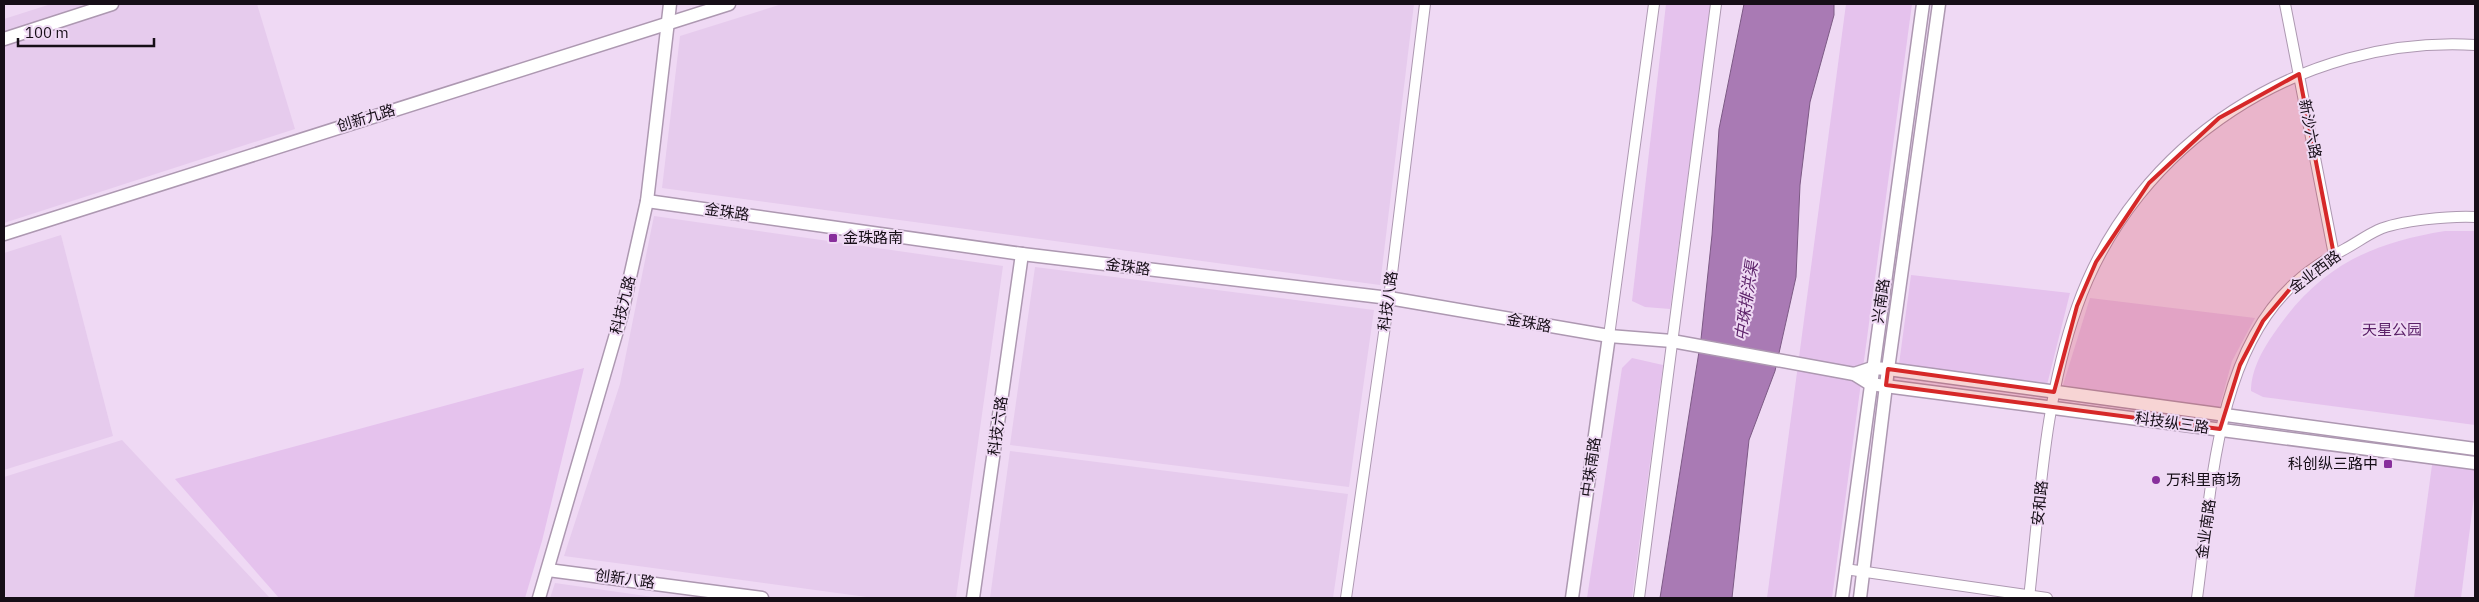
<svg xmlns="http://www.w3.org/2000/svg" width="2479" height="602" font-family="'IBM Plex Sans','Noto Sans SC',sans-serif">
	<rect width="100%" height="100%" fill="#efd9f4"/>
	<!-- built -->
	<g fill="#e6cbed">
		<path d="M 51,4 L 257,4 L 295,129 L 4,223 L 4,19 Z"/>
		<path d="M 782,4 L 1414,4 L 1380,285 L 662,188 L 680,36 Z"/>
		<path d="M 654,216 L 1003,266 L 956,598 L 874,598 L 564,556 L 620,384 Z"/>
		<path d="M 61,235 L 113,436 L 4,470 L 4,253 Z"/>
		<path d="M 1035,267 L 1374,310 L 1349,487 L 1010,445 Z"/>
		<path d="M 122,440 L 270,598 L 8,598 L 4,594 L 4,477 Z"/>
		<path d="M 1010,451 L 1348,494 L 1333,598 L 990,598 Z"/>
		<path d="M 555,583 L 660,598 L 550,598 Z"/>
	</g>
	<!-- green -->
	<g fill="#e5c2ed">
		<path d="M 1666,4 L 1711,4 L 1670,309 L 1645,307 L 1632,301 Z"/>
		<path d="M 1846,4 L 1912,4 L 1832,598 L 1767,598 Z"/>
		<path d="M 2445,231 L 2475,231 L 2475,425 L 2263,397 L 2251,391 C 2251,369 2264,347 2277,329 C 2321,266 2371,243 2445,231 Z"/>
		<path d="M 1911,275 L 2070,293 L 2047,385 L 1899,364 Z"/>
		<path d="M 2090,298 L 2255,318 L 2232,361 L 2219,409 L 2063,385 Z"/>
		<path d="M 1632,358 L 1663,365 L 1632,598 L 1587,598 L 1622,368 Z"/>
		<path d="M 584,368 L 542,541 L 525,598 L 279,598 L 175,479 Z"/>
		<path d="M 2432,465 L 2475,469 L 2475,489 L 2461,598 L 2414,598 Z"/>
	</g>
	<!-- water -->
	<path fill="#a97ab4" stroke="#7d5a85" d="M 1744,4 L 1834,4 L 1834,15 L 1810,102 L 1800,185 L 1796,277 L 1775,371 L 1749,440 L 1732,598 L 1660,598 L 1701,339 L 1712,235 L 1719,129 Z"/>
	<g fill="none" stroke-linecap="round" stroke-linejoin="round">
		<defs>
			<g id="minor">
				<path d="M 2285,4 L 2334,255"/>
				<path d="M 1609,336 L 1654,4"/>
				<path d="M 1845,569 L 2047,598"/>
				<path d="M 1346,598 L 1389,298 L 1425,4"/>
				<path d="M 1639,598 L 1716,4"/>
				<path d="M 2029,598 C 2040,501 2044,400 2077,307 C 2135,142 2302,35 2475,45"/>
				<path d="M 2197,598 C 2211,498 2214,355 2295,283 C 2309,270 2328,258 2345,249 C 2356,243 2367,235 2378,230 C 2400,220 2451,216 2475,217"/>
			</g>
			<g id="tertiary">
				<path d="M 4,39 L 112,4"/>
				<path d="M 647,201 L 1022,254 L 1389,298 L 1609,336 L 1672,341 L 1854,374 L 1870,384 L 2475,463"/>
				<path d="M 4,234 L 729,4"/>
				<path d="M 1854,374 L 1872,368 L 1888,369 L 2475,449"/>
				<path d="M 548,570 L 762,598"/>
				<path d="M 539,598 L 621,317 L 647,201 L 670,4"/>
				<path d="M 973,598 L 1022,254"/>
				<path d="M 1572,598 L 1609,336"/>
				<path d="M 1842,598 L 1923,4"/>
				<path d="M 1860,598 L 1888,369 L 1939,4"/>
			</g>
		</defs>
		<!-- minor casing -->
		<use href="#minor" stroke="#ad98b1" stroke-width="12"/>
		<!-- tertiary casing -->
		<use href="#tertiary" stroke="#ad98b1" stroke-width="15"/>
		<!-- minor -->
		<use href="#minor" stroke="#fff" stroke-width="10"/>
		<!-- tertiary -->
		<use href="#tertiary" stroke="#fff" stroke-width="12"/>
	</g>
	<!-- marked area -->
	<path fill="#d62828" fill-opacity="0.2" stroke="#d62828" stroke-width="4" stroke-linejoin="round" d="M 2299,74 L 2334,255 L 2295,283 L 2263,321 L 2240,365 L 2220,429 L 1886,385 L 1888,369 L 2054,392 L 2077,306 L 2096,262 L 2149,183 L 2219,118 Z"/>
	<!-- markers -->
	<g fill="#882f9c" stroke="#efd9f4" stroke-width="2">
		<rect x="828" y="233" width="10" height="10" rx="2.5"/>
		<rect x="2383" y="459" width="10" height="10" rx="2.5"/>
		<circle cx="2156" cy="480" r="5"/>
	</g>
	<g text-anchor="middle" stroke-width="4" stroke-linejoin="round" paint-order="stroke">
		<!-- street labels -->
		<g font-size="15" fill="#160e17" stroke="#efd9f4">
			<text transform="translate(366 118) rotate(-17)" y="5">创新九路</text>
			<text transform="translate(2310 129) rotate(79)" y="5">新沙六路</text>
			<text transform="translate(727 212) rotate(8)" y="5">金珠路</text>
			<text transform="translate(1128 267) rotate(7)" y="5">金珠路</text>
			<text transform="translate(2315 272) rotate(-37)" y="5">金业西路</text>
			<text transform="translate(1388 301) rotate(-82)" y="5">科技八路</text>
			<text transform="translate(1881 301) rotate(-82)" y="5">兴南路</text>
			<text transform="translate(623 305) rotate(-76)" y="5">科技九路</text>
			<text transform="translate(1529 323) rotate(10)" y="5">金珠路</text>
			<text transform="translate(2172 423) rotate(8)" y="5">科技纵三路</text>
			<text transform="translate(998 426) rotate(-82)" y="5">科技六路</text>
			<text transform="translate(1591 467) rotate(-82)" y="5">中珠南路</text>
			<text transform="translate(2040 503) rotate(-84)" y="5">安和路</text>
			<text transform="translate(2206 529) rotate(-82)" y="5">金业南路</text>
			<text transform="translate(625 579) rotate(8)" y="5">创新八路</text>
		</g>
		<!-- poi labels -->
		<g font-size="15" fill="#160e17" stroke="#efd9f4" text-anchor="start">
			<text x="843" y="243">金珠路南</text>
			<text x="2378" y="469" text-anchor="end">科创纵三路中</text>
			<text x="2166" y="485">万科里商场</text>
		</g>
		<!-- park labels -->
		<g font-size="15" fill="#5b2168" stroke="#efd9f4">
			<text x="2392" y="335">天星公园</text>
		</g>
		<!-- water labels -->
		<g font-size="16" font-style="italic" fill="#5e246b" stroke="#efd9f4">
			<text transform="translate(1746 301) rotate(-82)" y="6">中珠排洪渠</text>
		</g>
	</g>
	<!-- border -->
	<rect width="2479" height="602" fill="none" stroke="#160e17" stroke-width="10"/>
	<!-- scale -->
	<path d="M18 38v8h136v-8" fill="none" stroke="#160e17" stroke-width="2.5"/>
	<text x="25" y="38" font-size="15" fill="#160e17" stroke="#efd9f4" stroke-width="4" paint-order="stroke">100 m</text>
</svg>
